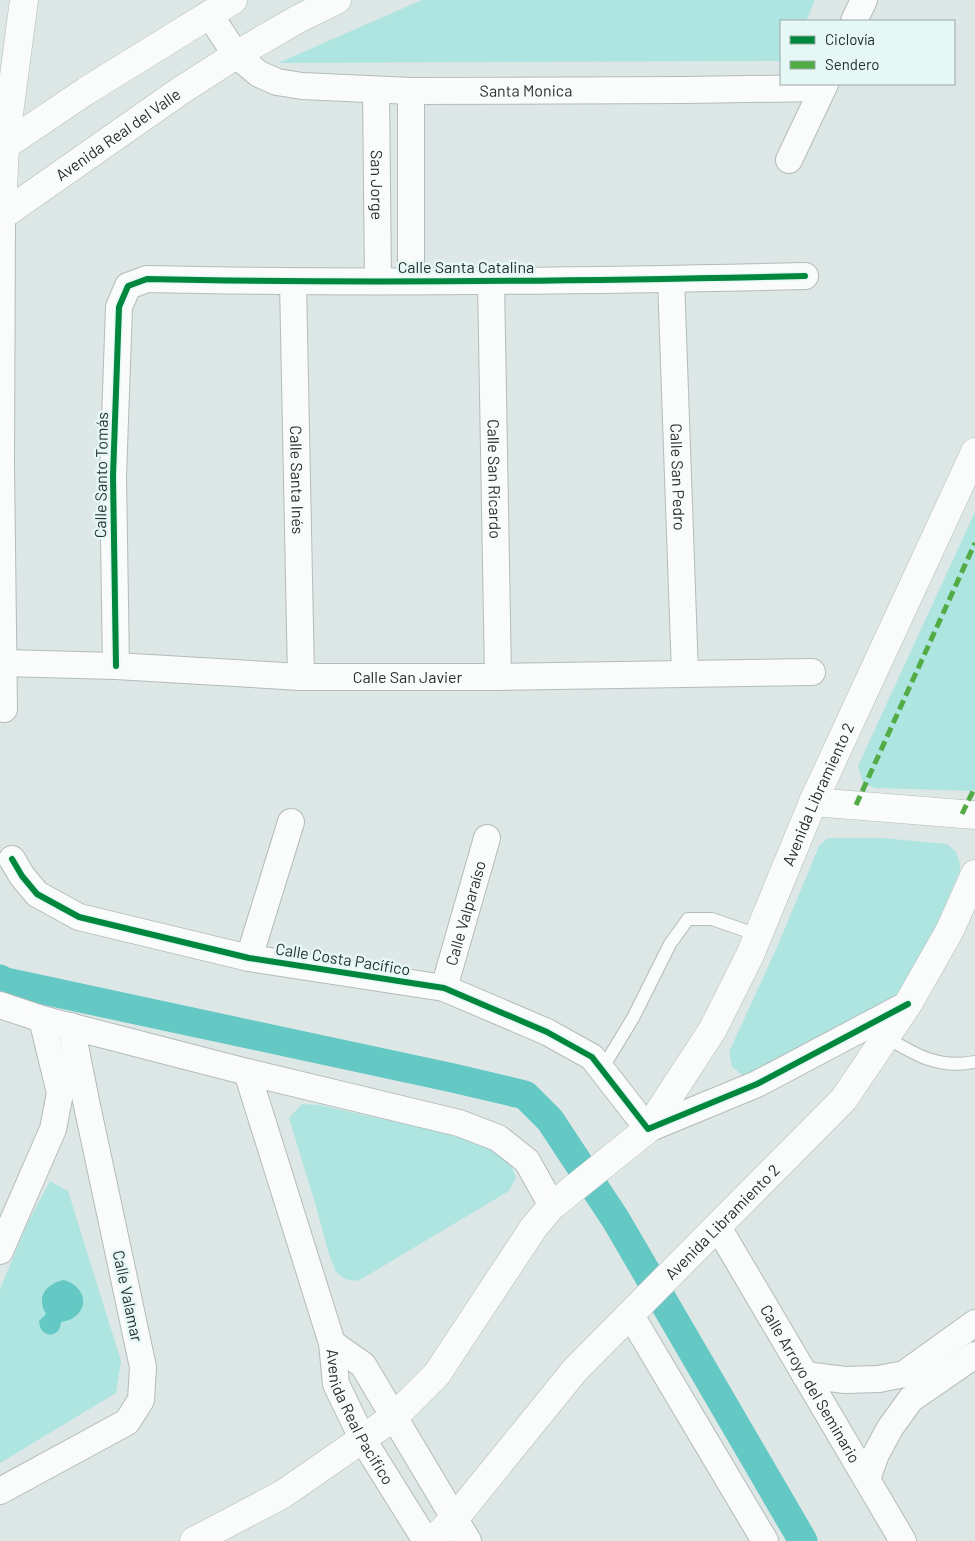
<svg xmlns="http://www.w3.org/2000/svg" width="975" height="1541" font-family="Barlow,sans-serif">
	<rect width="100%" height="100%" fill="#dce7e6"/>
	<!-- green -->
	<g fill="#afe5e1">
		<path d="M 422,0 L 815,0 L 806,21 L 781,21 L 781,61 L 278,63 Z"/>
		<path d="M 975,512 L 975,791 L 875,788 L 863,783 L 858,766 Z"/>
		<path d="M 828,838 L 881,838 L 947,844 L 956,852 L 960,864 L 960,871 L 916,971 L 905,987 L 889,1002 L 744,1076 L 732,1067 L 729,1052 L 778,945 L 819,846 Z"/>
		<path d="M 302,1104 L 319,1105 L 476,1140 L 510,1161 L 516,1178 L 509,1191 L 358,1281 L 345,1279 L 336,1272 L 329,1254 L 315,1203 L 289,1118 Z"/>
		<path d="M 50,1181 L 68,1191 L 121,1361 L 116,1393 L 0,1463 L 0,1289 L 28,1222 Z"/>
	</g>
	<!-- water -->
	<path fill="#64c8c4" d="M 64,1280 C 91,1288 89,1318 61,1322 C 60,1330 58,1333 50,1335 C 42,1332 40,1330 39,1321 L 46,1314 C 36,1296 46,1284 64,1280 Z"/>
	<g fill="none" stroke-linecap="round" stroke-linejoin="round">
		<!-- canal -->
		<path stroke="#64c8c4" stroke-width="29" d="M 0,979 L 1,981 L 453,1078 L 525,1095 L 550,1120 L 616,1220 L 803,1541"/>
		<defs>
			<g id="lane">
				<path d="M 886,1037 C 915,1055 939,1069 975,1062"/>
				<path d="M 602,1069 L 633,1018 L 670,944 L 688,919 L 712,919 L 758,935"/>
			</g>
			<g id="street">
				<path id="s1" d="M 209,14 L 236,55 L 259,74 L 277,82 L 302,86 L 411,91 L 685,90 L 823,88"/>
				<path d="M 854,21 L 864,0"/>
				<path id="s2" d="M 376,90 L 378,281"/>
				<path d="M 789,160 L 825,84"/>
				<path d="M 2,215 L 1,465 L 4,709"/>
				<path id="s3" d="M 671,279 L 685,674"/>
				<path d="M 411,281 L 411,91"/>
				<path id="s4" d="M 491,281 L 498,677"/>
				<path id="s5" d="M 293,282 L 301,677"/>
				<path id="s6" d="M 4,663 L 116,666 L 301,677 L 498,677 L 812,672"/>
				<path d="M 116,666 L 113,476 L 119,307 L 128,286 L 147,279 C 366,284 586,281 805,276"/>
				<path d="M 12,859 L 22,876 L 37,894 L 79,917 L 249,958 L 444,988 L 547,1032 L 592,1057 L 648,1129 L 757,1084 L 908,1004"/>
				<path d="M 249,958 L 291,822"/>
				<path id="s7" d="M 444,988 L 487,838"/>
				<path d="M 0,1005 L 42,1019 L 247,1072 L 459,1123 L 498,1138 L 527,1161 L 552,1206"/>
				<path id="s8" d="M 247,1072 L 332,1343 L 336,1384 L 363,1440 L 426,1541"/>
				<path id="s9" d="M 718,1227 L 903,1541"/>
				<path d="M 0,1251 L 53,1129 L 60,1093 L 42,1019"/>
				<path d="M 630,1314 L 765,1541"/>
				<path d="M 332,1343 L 363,1365 L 468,1541"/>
				<path d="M 805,1375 L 845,1380 L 879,1379 L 904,1374 L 975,1323"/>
				<path d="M 867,1479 L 876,1454 L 890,1428 L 911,1399 L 975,1355"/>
				<path d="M 0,1491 L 127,1422 L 141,1400 L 143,1367 L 86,1101 L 71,1026"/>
			</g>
			<g id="secondary">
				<path d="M 0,149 L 86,91 L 233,0"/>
				<path d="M 2,215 L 5,144 L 24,0"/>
				<path id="s10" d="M 0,217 L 180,91 L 236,55 L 298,19 L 337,0"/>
			</g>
			<g id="primary">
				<path d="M 813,802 L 975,815"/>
				<path id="s11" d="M 194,1541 L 283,1494 L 394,1417 L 437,1374 L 534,1227 L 552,1206 L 648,1129 L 713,1029 L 750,955 L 813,802 L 975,452"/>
				<path id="s12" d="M 432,1541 L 455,1518 L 575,1370 L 844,1099 L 908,1004 L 950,930 L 975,874"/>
			</g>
		</defs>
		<!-- lane casing -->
		<use href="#lane" stroke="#b4bcbb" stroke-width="14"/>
		<!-- street casing -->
		<use href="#street" stroke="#b4bcbb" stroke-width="28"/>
		<!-- secondary casing -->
		<use href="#secondary" stroke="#b4bcbb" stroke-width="29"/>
		<!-- primary casing -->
		<use href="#primary" stroke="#b4bcbb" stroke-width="29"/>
		<!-- lane -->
		<use href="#lane" stroke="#fafbfb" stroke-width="12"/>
		<!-- street -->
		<use href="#street" stroke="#fafbfb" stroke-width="26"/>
		<!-- secondary -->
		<use href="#secondary" stroke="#fafbfb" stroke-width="28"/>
		<!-- primary -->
		<use href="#primary" stroke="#fafbfb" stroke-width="28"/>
		<!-- quiet -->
		<g stroke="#53ab45" stroke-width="5" stroke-dasharray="10 5" stroke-linecap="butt">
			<path d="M 856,805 L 975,543"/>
			<path d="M 962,814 L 975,787"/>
		</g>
		<defs>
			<g id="cycleway">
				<path d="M 116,666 L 113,476 L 119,307 L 128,286 L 147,279 C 366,284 586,281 805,276"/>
				<path d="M 12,859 L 22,876 L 37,894 L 79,917 L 249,958 L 444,988 L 547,1032 L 592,1057 L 648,1129 L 757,1084 L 908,1004"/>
			</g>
		</defs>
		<!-- cycleway casing -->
		<use href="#cycleway" stroke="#e5f8f6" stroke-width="9"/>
		<!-- cycleway -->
		<use href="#cycleway" stroke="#00873e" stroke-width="6"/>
	</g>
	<g text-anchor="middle" stroke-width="5" stroke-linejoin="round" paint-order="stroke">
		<!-- street labels -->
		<g font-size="16" fill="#282f2f" stroke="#e5f8f6">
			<text dy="6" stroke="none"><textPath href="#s1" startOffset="348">Santa Monica</textPath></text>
			<text dy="6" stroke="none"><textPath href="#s10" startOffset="144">Avenida Real del Valle</textPath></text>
			<text dy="6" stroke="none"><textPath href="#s2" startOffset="95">San Jorge</textPath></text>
			<text x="466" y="273">Calle Santa Catalina</text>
			<text transform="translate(101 475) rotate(-89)" y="6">Calle Santo Tomás</text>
			<text dy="6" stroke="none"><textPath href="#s3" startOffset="198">Calle San Pedro</textPath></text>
			<text dy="6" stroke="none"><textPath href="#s4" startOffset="198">Calle San Ricardo</textPath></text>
			<text dy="6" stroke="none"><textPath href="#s5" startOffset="198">Calle Santa Inés</textPath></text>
			<text dy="6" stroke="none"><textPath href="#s6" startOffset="404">Calle San Javier</textPath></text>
			<text dy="6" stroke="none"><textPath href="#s11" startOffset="1000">Avenida Libramiento 2</textPath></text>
			<text dy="6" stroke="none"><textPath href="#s7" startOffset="78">Calle Valparaíso</textPath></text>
			<text transform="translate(343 959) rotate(9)" y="6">Calle Costa Pacífico</text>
			<text dy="6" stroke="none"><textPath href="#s12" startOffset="432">Avenida Libramiento 2</textPath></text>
			<text transform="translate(128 1296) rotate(78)" y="6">Calle Valamar</text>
			<text dy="6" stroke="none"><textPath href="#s9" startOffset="182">Calle Arroyo del Seminario</textPath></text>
			<text dy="6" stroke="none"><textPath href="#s8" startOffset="364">Avenida Real Pacifico</textPath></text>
		</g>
	</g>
	<!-- legend -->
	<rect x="780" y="20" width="175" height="65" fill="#e5f8f6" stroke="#99a8a6"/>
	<rect x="790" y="36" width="25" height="8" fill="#00873e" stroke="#99a8a6"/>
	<text x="825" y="45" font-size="15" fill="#282f2f">Ciclovía</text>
	<rect x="790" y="61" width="25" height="8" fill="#53ab45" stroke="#99a8a6"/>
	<text x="825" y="70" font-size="15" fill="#282f2f">Sendero</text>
</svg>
